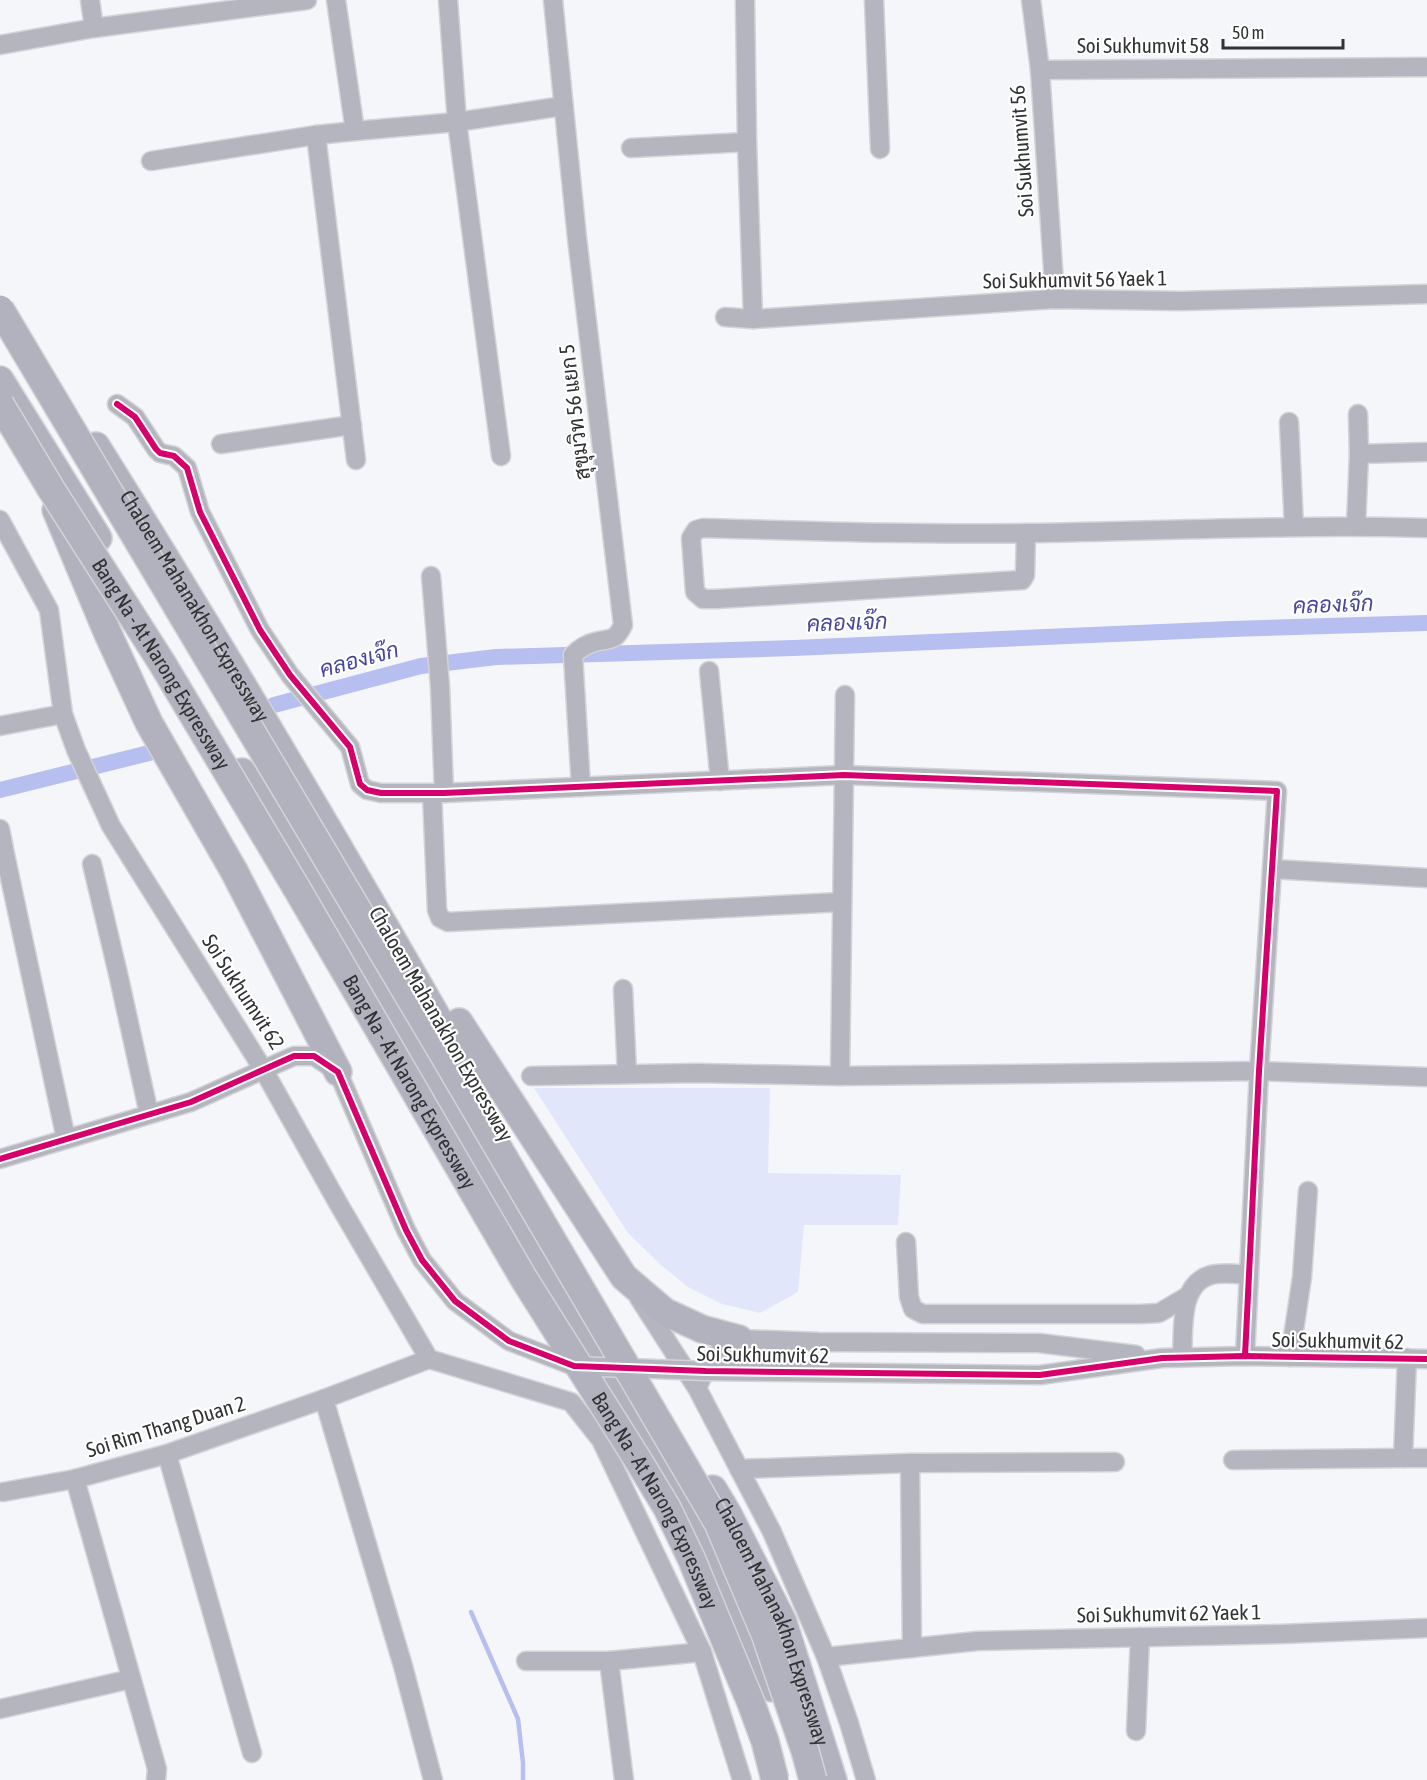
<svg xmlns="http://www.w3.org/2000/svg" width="1427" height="1780" font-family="'Asap Condensed',Sarabun,sans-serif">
	<rect width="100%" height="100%" fill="#f5f6fa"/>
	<!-- green -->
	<path fill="#e2e6fb" d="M 534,1088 L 770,1088 L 768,1173 L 901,1175 L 898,1225 L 804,1225 L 798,1292 L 760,1313 L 722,1304 L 688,1287 L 661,1265 L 628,1233 Z"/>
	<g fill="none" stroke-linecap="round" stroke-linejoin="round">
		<!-- stream -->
		<path stroke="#b7bef0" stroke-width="4.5" d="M 471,1612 L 518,1719 L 523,1763 L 523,1780"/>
		<!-- canal -->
		<g stroke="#b7bef0" stroke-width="16">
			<path d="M 274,705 L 421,666 L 496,657 L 794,648 L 1231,629 L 1427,623"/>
			<path d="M 0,790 L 149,753"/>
		</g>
		<defs>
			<g id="minor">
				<path d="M 90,0 L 94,28 L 307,0"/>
				<path d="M 336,0 L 355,131"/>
				<path d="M 448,0 L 457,122 L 501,456"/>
				<path d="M 553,0 L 577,238 L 623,625 C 615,642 611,638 595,642 C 586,644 579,649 573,655 L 581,787"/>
				<path d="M 745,0 L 747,142 L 753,319"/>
				<path d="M 874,0 L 880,149"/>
				<path d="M 1031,0 L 1040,70 L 1055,299"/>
				<path d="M 0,45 L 94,28"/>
				<path d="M 1040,70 L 1427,67"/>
				<path d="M 316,135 L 356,460"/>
				<path d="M 631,148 L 747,142"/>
				<path d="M 151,161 L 316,135 L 355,131 L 457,122 L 563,106"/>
				<path d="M 725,317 L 753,319 L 1055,299 L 1181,301 L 1427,294"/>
				<path d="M 117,404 L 135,417 L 156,449 L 160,453 L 174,456 L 187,468 L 200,512 L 260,630 L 290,675 L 350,747 L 360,784 L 367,790 L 381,793 L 444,793 L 844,775 L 1277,791 L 1259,1071 L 1245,1356"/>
				<path d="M 1289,422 L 1294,527"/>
				<path d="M 221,444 L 352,425"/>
				<path d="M 1359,454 L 1427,452"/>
				<path d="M 0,520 L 49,610 L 63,714 L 76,750 L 111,826 L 263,1069 L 338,1203 L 429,1359 L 571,1402 L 601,1440 L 702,1652 L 742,1780"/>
				<path d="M 1356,526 L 1359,454 L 1358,414"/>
				<path d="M 1026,533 L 1025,575 L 1022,580 L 716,599 L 703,599 L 695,592 L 691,538 L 696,530 L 703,528 C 811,531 920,535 1029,533 C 1161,531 1294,524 1427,528"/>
				<path d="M 431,576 L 440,686 L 444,793"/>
				<path d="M 709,671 L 720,781"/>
				<path d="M 0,726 L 63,714"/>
				<path d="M 432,793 L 437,910 L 440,918 L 448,922 L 842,902"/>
				<path d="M 0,829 L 7,864"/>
				<path d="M 92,864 L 119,978 L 149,1114"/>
				<path d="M 0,866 L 7,864 L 66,1139"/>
				<path d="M 1272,869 L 1427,878"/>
				<path d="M 623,989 L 627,1074"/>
				<path d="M 531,1076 L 697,1073 L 840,1076 L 1259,1071 L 1427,1077"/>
				<path d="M 840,1076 L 845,695"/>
				<path d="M 0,1159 L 191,1102 L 294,1056 L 314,1056 L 338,1072 L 406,1230"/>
				<path d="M 906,1242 L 909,1297 L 913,1309 L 923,1314 L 1140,1314 L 1159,1313 L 1188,1296"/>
				<path d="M 639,1298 L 697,1388 L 772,1532 L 826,1657 L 849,1723 L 866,1780"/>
				<path d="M 1182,1357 C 1184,1331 1178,1284 1211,1275 C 1223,1272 1236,1274 1249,1275"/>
				<path d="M 1290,1357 L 1302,1277 L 1308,1191"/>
				<path d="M 1407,1358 L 1403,1458 L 1427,1458"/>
				<path d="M 877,1373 L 1040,1375 L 1162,1358 L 1245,1356 L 1427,1359"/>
				<path d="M 699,1384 L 710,1359 L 739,1339 L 819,1342 L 1039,1343 L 1136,1355"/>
				<path d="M 324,1399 L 403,1666 L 433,1780"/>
				<path d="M 167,1454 L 252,1753"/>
				<path d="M 1233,1460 L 1403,1458"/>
				<path d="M 910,1463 L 912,1648"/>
				<path d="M 739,1469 L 910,1463 L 1115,1462"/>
				<path d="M 3,1492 L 75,1479"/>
				<path d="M 826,1657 L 977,1641 L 1281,1634 L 1427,1628"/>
				<path d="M 526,1661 L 609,1661 L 702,1652"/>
				<path d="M 609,1661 L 624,1780"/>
				<path d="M 0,1709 L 131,1679"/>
				<path d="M 1136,1731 L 1140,1637"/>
				<path d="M 156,1780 L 157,1769 L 75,1479 L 167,1454 L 324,1399 L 429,1359"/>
			</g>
			<g id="highway">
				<path d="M 0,380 L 98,538"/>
				<path id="s1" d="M 96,446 C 222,647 342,851 460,1057"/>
				<path d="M 56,510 L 108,634 L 149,723 L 234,871 L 338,1072"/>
				<path d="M 242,772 L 364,969 L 501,1199 L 709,1541 L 772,1688"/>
				<path d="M 459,1022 L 624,1277 L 665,1312 L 702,1329 L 739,1339"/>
				<path id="s2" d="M 713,1489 L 728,1514 L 783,1622 L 833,1780"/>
			</g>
		</defs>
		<!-- minor casing -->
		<use href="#minor" stroke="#d3d4d6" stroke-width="21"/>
		<!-- highway casing -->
		<use href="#highway" stroke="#d3d4d6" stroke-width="30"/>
		<!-- minor -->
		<use href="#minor" stroke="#b4b5bf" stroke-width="18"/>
		<!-- highway -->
		<use href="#highway" stroke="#b2b2be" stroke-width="27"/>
		<defs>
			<path id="minor-bridge" d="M 406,1230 L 422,1260 L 455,1301 L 509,1341 L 574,1366 L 706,1371 L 877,1373"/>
			<g id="highway-bridge">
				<path d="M 0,309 L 438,1045 L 718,1523 L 765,1634 L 805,1751 L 813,1780"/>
				<path id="s3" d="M 0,404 L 51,489 L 162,663 L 297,889 L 524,1279 L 638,1460 L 667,1508 L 691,1558 L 751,1703 L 765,1741 L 775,1780"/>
			</g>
		</defs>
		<!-- minor-bridge casing -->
		<use href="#minor-bridge" stroke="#d3d4d6" stroke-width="21" stroke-linecap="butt"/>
		<!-- highway-bridge casing -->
		<use href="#highway-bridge" stroke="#d3d4d6" stroke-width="30" stroke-linecap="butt"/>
		<!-- minor-bridge -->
		<use href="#minor-bridge" stroke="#b4b5bf" stroke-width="18"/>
		<!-- highway-bridge -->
		<use href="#highway-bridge" stroke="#b2b2be" stroke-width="27"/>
		<defs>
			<g id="cycleway">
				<path d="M 117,404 L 135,417 L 156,449 L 160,453 L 174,456 L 187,468 L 200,512 L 260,630 L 290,675 L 350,747 L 360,784 L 367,790 L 381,793 L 444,793 L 844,775 L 1277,791 L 1259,1071 L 1245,1356"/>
				<path d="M 0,1159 L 191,1102 L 294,1056 L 314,1056 L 338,1072 L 406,1230 L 422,1260 L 455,1301 L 509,1341 L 574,1366 L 706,1371 L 1040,1375 L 1162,1358 L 1245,1356 L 1427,1359"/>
			</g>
		</defs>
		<!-- cycleway casing -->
		<use href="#cycleway" stroke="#fff" stroke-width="10"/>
		<!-- cycleway -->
		<use href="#cycleway" stroke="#d6006c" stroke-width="6"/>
	</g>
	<g text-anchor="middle" stroke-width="4.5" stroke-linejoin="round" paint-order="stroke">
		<!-- street labels -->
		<g font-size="21" fill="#313234" stroke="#fff">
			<text x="1143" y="53">Soi Sukhumvit 58</text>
			<text transform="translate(1022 151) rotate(-94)" y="7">Soi Sukhumvit 56</text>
			<text transform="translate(1075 280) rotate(-1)" y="7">Soi Sukhumvit 56 Yaek 1</text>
			<text transform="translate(575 412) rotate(-97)" y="7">สุขุมวิท 56 แยก 5</text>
			<text dy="7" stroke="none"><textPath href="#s1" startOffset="188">Chaloem Mahanakhon Expressway</textPath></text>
			<text dy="7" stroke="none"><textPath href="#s3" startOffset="306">Bang Na - At Narong Expressway</textPath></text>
			<text transform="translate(243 992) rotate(57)" y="7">Soi Sukhumvit 62</text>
			<text transform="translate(441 1024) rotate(60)" y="7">Chaloem Mahanakhon Expressway</text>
			<text dy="7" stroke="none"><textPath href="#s3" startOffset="792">Bang Na - At Narong Expressway</textPath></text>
			<text transform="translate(1338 1341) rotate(1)" y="7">Soi Sukhumvit 62</text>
			<text transform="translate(763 1355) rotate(1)" y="7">Soi Sukhumvit 62</text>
			<text transform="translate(166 1427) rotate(-17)" y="7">Soi Rim Thang Duan 2</text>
			<text dy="7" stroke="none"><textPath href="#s3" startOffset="1278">Bang Na - At Narong Expressway</textPath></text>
			<text transform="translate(1169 1614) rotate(-1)" y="7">Soi Sukhumvit 62 Yaek 1</text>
			<text dy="7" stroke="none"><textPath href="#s2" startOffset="146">Chaloem Mahanakhon Expressway</textPath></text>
		</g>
		<!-- water labels -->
		<g font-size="22" font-style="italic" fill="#45489a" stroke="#fff">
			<text transform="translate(1333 604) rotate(-2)" y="8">คลองเจ๊ก</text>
			<text transform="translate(847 622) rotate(-2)" y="8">คลองเจ๊ก</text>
			<text transform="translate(359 659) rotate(-15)" y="8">คลองเจ๊ก</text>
		</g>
	</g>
	<!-- scale -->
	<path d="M1223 39v9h120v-9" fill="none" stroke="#313234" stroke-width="3"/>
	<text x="1232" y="39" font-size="18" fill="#313234" stroke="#ffffff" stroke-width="4.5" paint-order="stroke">50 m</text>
</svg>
